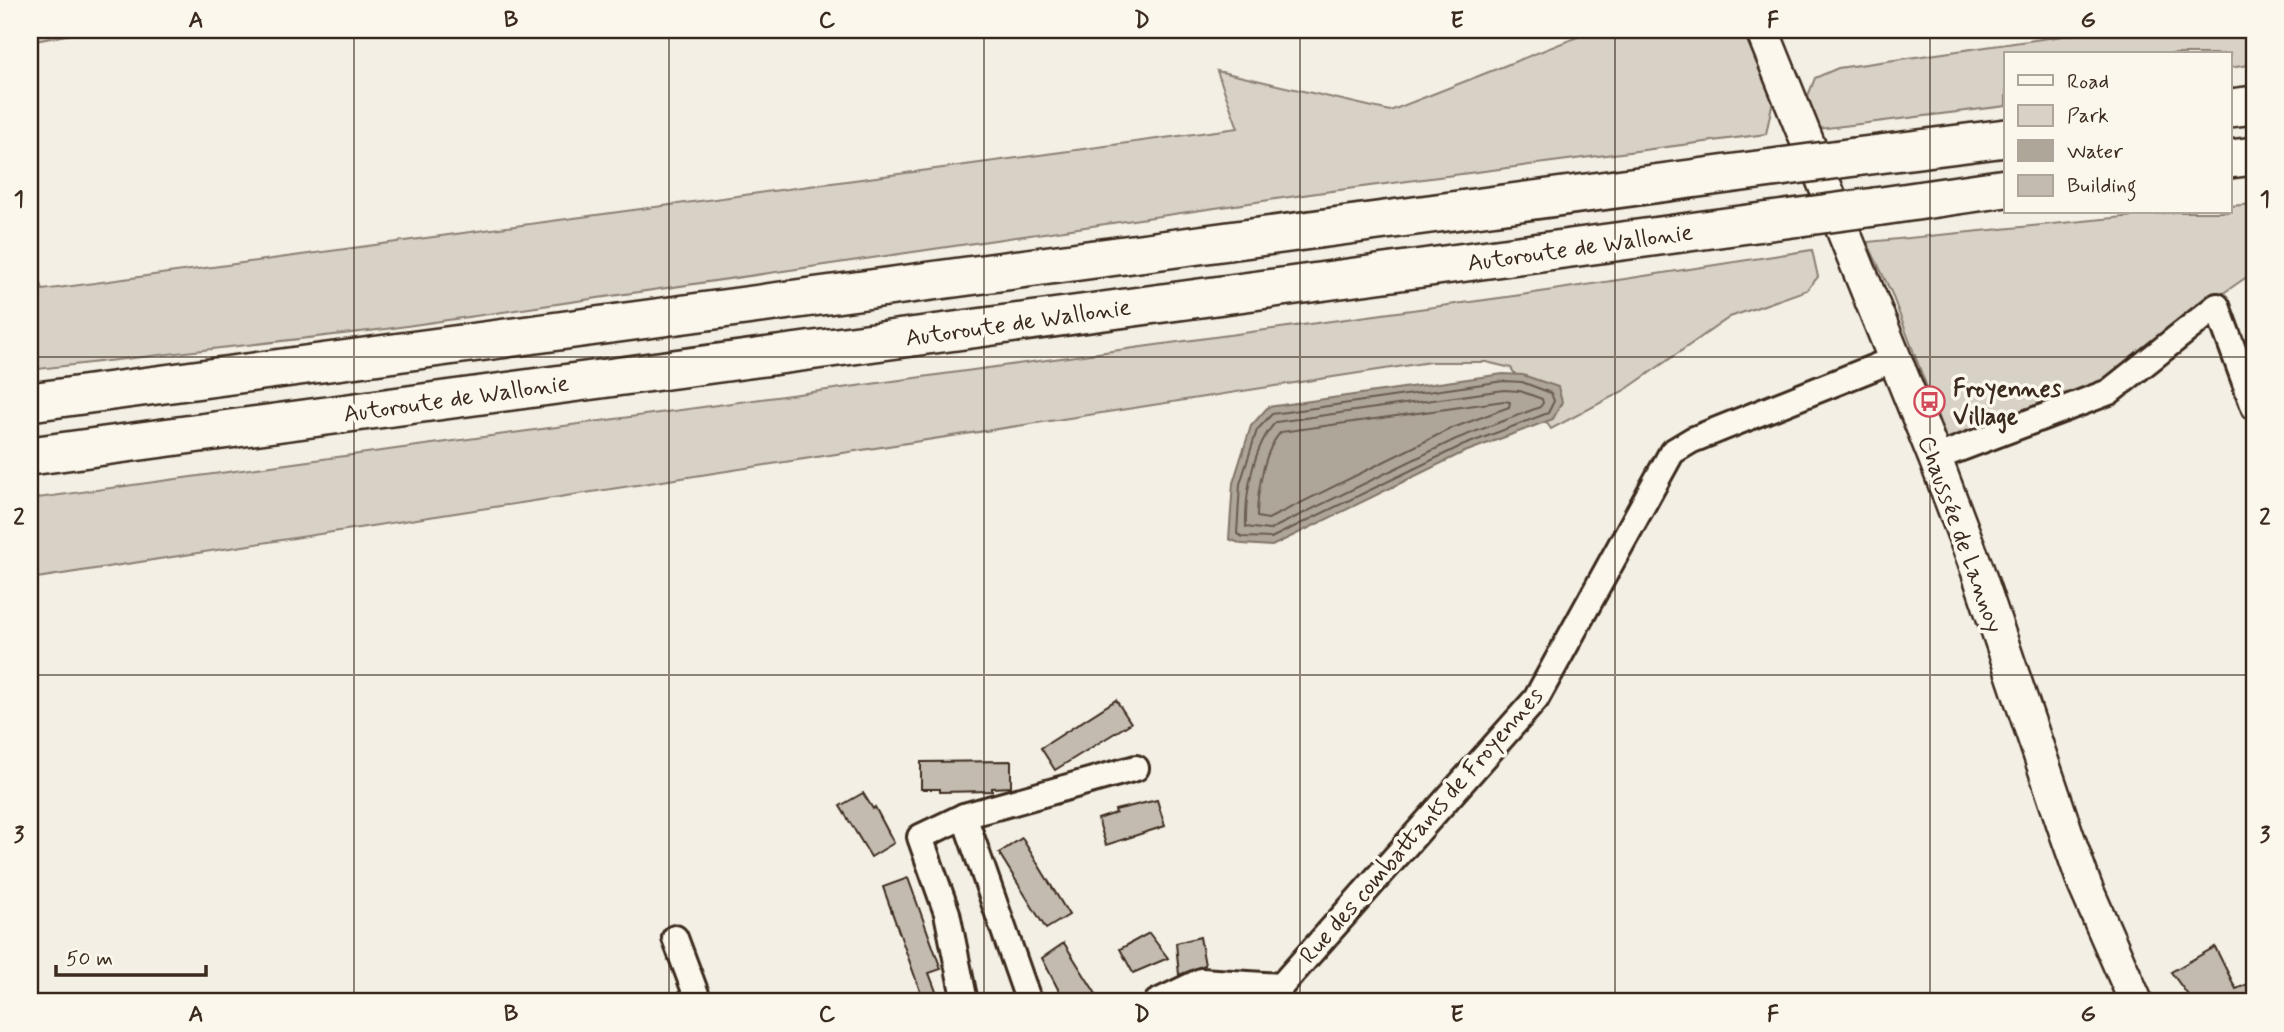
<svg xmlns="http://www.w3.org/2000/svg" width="2284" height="1032" font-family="Mynerve,sans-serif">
	<rect width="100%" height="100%" fill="#f3efe4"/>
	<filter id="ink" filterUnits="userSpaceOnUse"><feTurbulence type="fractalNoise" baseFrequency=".0143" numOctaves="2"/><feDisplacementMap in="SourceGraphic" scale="14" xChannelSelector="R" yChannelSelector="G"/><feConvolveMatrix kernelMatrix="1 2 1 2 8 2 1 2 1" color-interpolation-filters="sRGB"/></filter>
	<g filter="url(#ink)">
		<!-- green -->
		<g fill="#d8d1c6" stroke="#8a7e72" stroke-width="2">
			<path d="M 30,30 L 92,30 L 30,42 Z"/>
			<path d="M 1595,30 L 1743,30 L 1773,100 L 1766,134 L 1324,192 L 386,329 L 30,370 L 30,248 L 43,290 L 1238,128 L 1217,71 L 1390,111 Z"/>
			<path d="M 2105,30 L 2254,30 L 2254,64 L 2230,68 L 2230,54 L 2006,54 L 2006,106 L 1819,129 L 1806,101 L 1815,78 L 1838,68 Z"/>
			<path d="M 2254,204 L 2254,272 L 2206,305 L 2106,384 L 1977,438 L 1946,438 L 1891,292 L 1867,242 L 2175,212 L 2230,212 L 2230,206 Z"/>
			<path d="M 1812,250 L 1818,277 L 1807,290 L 1730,317 L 1625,390 L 1551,429 L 1511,368 L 1486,362 L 1430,362 L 30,579 L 30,499 L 1514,296 Z"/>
		</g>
		<!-- water -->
		<path fill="#afa69a" stroke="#817468" stroke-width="2" d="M 1503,374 L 1523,375 L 1558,387 L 1562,402 L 1553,419 L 1462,453 L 1272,546 L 1242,544 L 1229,539 L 1233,483 L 1251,426 L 1268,407 Z"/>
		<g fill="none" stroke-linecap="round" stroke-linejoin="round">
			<!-- shore -->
			<g stroke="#695c50" stroke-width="2">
				<path d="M 1504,381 L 1522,382 L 1551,393 L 1554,401 L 1548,413 L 1459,447 L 1271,538 L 1243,537 L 1237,534 L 1240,484 L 1257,430 L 1272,414 Z"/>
				<path d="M 1504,390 L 1520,391 L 1542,399 L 1543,403 L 1540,407 L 1456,439 L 1269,530 L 1246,527 C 1245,495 1253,445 1276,422 Z"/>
				<path d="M 1504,401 L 1510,402 L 1509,407 L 1450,429 L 1268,519 L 1257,517 C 1257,493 1264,449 1281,432 Z"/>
			</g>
		</g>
		<!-- building -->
		<g fill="#c3bbb0" stroke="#3b2a1e" stroke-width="2">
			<path d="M 1116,700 L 1131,723 L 1055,770 L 1041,748 Z"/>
			<path d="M 1011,761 L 1011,787 L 992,788 L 992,791 L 940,792 L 940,789 L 921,789 L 921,762 Z"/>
			<path d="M 863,793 L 873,809 L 875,807 L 894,843 L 871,857 L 840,806 Z"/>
			<path d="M 1157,800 L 1165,826 L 1106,845 L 1098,819 L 1116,813 L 1115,810 Z"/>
			<path d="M 1022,838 L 1069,915 L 1046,929 L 999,853 Z"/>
			<path d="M 908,878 L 941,969 L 929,973 L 940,1002 L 924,1002 L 883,887 Z"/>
			<path d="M 1149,933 L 1168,958 L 1133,973 L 1120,949 Z"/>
			<path d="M 1200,937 L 1205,965 L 1179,975 L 1176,943 Z"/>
			<path d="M 1064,943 L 1096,994 L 1082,1002 L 1069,1002 L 1063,992 L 1060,993 L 1042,958 Z"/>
			<path d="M 2215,947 L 2236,989 L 2248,984 L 2254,995 L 2254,1002 L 2193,1002 L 2171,972 Z"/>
		</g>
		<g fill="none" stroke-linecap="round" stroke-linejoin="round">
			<defs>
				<g id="minor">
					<path d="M 1935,458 L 2109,392 L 2217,306 L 2254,407"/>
					<path d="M 964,816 L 920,837 L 947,913 L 965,1002"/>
					<path d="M 675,938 L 699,1002"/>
					<path d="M 1029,1002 L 964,816 L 1136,768"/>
					<path d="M 1157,1002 L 1201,981 L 1281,986"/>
					<path d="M 1276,1002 L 1281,986 L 1536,699 L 1672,452 L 1692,440 L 1895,359"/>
				</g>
				<path id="major" d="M 1762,30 L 1935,458 L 1977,569 L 2067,835 L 2085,886 L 2136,1002"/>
				<g id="highway">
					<path d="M 2230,108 L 2254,105"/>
					<path d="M 1855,157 L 2006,138"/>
					<path d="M 2230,159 L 2254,156"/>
					<path d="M 1875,207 L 2006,188"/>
					<path d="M 30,402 L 1780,167"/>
					<path d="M 30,456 L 1800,217"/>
				</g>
			</defs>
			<!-- minor casing -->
			<use href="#minor" stroke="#3b2a1e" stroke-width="30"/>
			<!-- major casing -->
			<use href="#major" stroke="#3b2a1e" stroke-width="37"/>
			<!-- highway casing -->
			<use href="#highway" stroke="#3b2a1e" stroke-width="42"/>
			<!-- minor -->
			<use href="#minor" stroke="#fbf7ec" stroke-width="24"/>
			<!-- major -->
			<use href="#major" stroke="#fbf7ec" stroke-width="32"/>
			<!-- highway -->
			<use href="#highway" stroke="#fbf7ec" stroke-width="37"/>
			<defs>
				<g id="highway-bridge">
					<path d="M 1780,167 L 1855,157"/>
					<path d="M 1800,217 L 1875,207"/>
				</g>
			</defs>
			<!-- highway-bridge casing -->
			<use href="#highway-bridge" stroke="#3b2a1e" stroke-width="42" stroke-linecap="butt"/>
			<!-- highway-bridge -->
			<use href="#highway-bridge" stroke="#fbf7ec" stroke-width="37"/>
		</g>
	</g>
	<!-- grid -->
	<path fill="none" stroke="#3b2a1e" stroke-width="2" stroke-opacity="0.55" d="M 354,30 L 354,1002M 669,30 L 669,1002M 984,30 L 984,1002M 1300,30 L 1300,1002M 1615,30 L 1615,1002M 1930,30 L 1930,1002M 30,357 L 2254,357M 30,675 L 2254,675"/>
	<!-- icons -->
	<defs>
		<symbol id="bus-ring" viewBox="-11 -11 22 22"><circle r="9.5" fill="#fbf7ec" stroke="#d1495b" stroke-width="1.5"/><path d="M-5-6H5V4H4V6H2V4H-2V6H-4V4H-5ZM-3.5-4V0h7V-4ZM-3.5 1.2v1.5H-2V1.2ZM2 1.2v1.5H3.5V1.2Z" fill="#d1495b"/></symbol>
	</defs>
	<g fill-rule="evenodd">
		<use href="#bus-ring" x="1912" y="384" width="35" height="35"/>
	</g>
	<g text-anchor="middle" stroke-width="7" stroke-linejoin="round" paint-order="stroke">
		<!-- street labels -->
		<g font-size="24" fill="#3b2a1e" stroke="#fbf7ec">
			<text transform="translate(1580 247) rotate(-8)" y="8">Autoroute de Wallonie</text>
			<text transform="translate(1018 322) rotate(-8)" y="8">Autoroute de Wallonie</text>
			<text transform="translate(456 398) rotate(-8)" y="8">Autoroute de Wallonie</text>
			<text transform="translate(1961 534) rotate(70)" y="8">Chaussée de Lannoy</text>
			<text transform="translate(1421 825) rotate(-49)" y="8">Rue des combattants de Froyennes</text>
		</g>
		<!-- poi labels -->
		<g font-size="24" font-weight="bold" fill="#3b2a1e" stroke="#fbf7ec" text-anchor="start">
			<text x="1953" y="396">Froyennes<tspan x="1953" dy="28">Village</tspan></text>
		</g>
	</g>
	<!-- margin -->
	<rect width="2284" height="1032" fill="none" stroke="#fbf7ec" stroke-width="77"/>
	<!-- legend -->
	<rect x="2004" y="52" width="228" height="161" fill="#fbf7ec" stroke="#aea59a" stroke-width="2"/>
	<rect x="2018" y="75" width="35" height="10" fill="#fbf7ec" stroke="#aea59a" stroke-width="2"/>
	<text x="2067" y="88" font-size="21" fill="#3b2a1e">Road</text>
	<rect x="2018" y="105" width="35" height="21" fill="#d8d1c6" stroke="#aea59a" stroke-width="2"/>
	<text x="2067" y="122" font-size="21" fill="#3b2a1e">Park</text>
	<rect x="2018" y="140" width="35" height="21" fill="#afa69a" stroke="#aea59a" stroke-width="2"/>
	<text x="2067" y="158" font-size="21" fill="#3b2a1e">Water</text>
	<rect x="2018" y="175" width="35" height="21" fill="#c3bbb0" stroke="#aea59a" stroke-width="2"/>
	<text x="2067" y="192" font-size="21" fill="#3b2a1e">Building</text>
	<!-- scale -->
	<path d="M56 965v10h150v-10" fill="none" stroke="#3b2a1e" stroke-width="3.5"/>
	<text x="66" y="965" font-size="21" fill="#3b2a1e" stroke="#fbf7ec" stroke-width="5" paint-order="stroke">50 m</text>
	<rect x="38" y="38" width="2208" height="955" fill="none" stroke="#3b2a1e" stroke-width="2.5"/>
	<g font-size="23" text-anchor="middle" font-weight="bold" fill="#3b2a1e">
		<text x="196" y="27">A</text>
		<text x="511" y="27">B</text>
		<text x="827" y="27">C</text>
		<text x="1142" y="27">D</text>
		<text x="1457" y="27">E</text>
		<text x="1773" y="27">F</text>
		<text x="2088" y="27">G</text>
		<text x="19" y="206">1</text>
		<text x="2265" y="206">1</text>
		<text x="19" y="524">2</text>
		<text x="2265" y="524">2</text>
		<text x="19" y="842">3</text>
		<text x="2265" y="842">3</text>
		<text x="196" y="1021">A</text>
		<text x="511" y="1021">B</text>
		<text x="827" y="1021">C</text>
		<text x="1142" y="1021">D</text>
		<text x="1457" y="1021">E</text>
		<text x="1773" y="1021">F</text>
		<text x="2088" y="1021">G</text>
	</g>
</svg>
